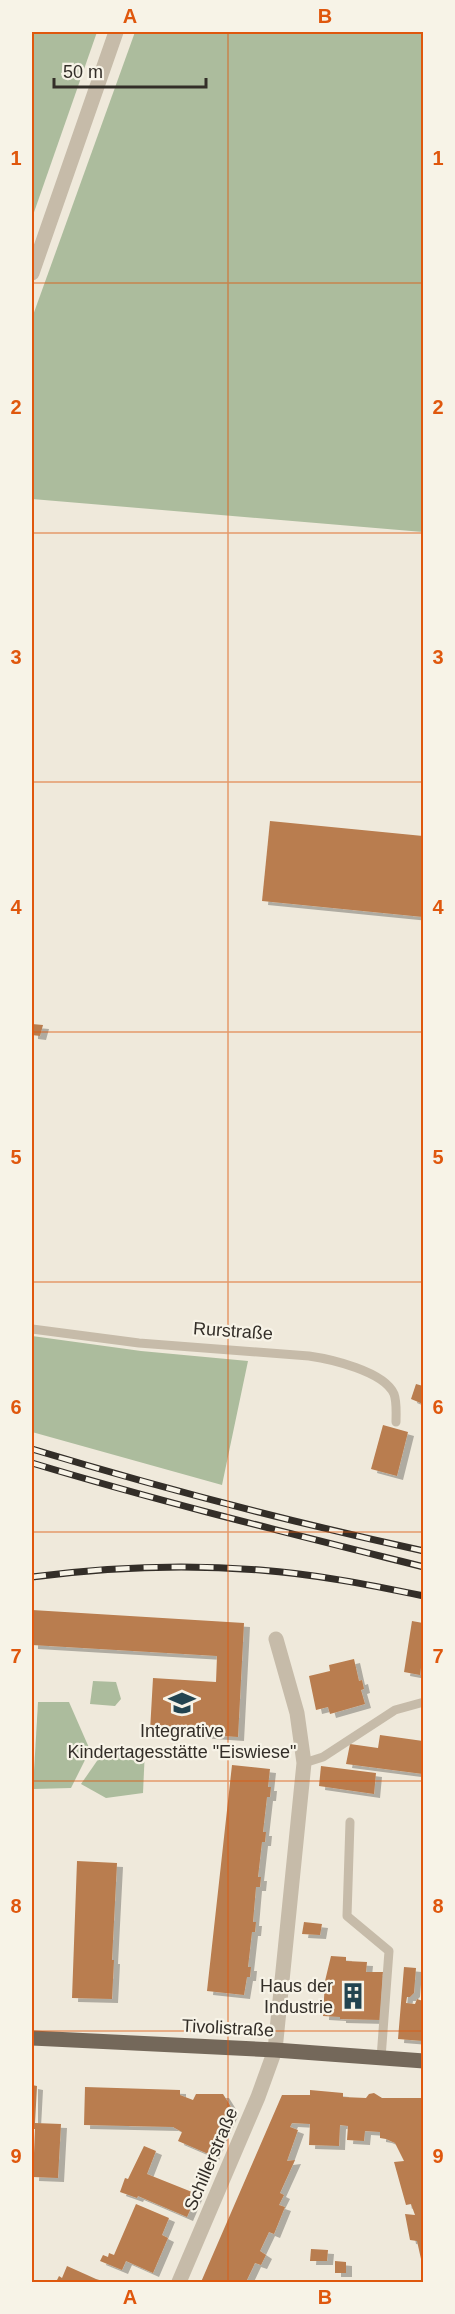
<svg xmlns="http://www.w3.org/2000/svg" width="455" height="2314" font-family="Helvetica,sans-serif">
	<defs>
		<filter id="shadow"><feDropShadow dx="6" dy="4" stdDeviation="0" flood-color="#0004"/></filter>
	</defs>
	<rect width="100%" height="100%" fill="#efe9db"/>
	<!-- green -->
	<g fill="#acbc9d">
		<path d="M 32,32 L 97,32 L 32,218 Z"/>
		<path d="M 135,32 L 423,32 L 423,532 L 32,499 L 32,318 Z"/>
		<path d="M 32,1336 L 141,1351 L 248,1361 L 222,1485 L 32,1432 Z"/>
		<path d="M 93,1681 L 116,1682 L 121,1699 L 115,1706 L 90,1704 Z"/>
		<path d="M 38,1702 L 69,1702 L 90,1750 L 71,1788 L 33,1789 Z"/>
		<path d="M 106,1748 L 145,1749 L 143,1793 L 106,1798 L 81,1784 Z"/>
	</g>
	<!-- building -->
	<g fill="#b97d4f" filter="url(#shadow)">
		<path d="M 270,821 L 423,836 L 423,917 L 262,901 Z"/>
		<path d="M 32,1024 L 43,1025 L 40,1036 L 32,1035 Z"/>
		<path d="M 416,1384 L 423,1386 L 423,1404 L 411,1399 Z"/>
		<path d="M 383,1425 L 408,1432 L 397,1476 L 371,1469 Z"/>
		<path d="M 32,1610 L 244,1623 L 238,1737 L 150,1731 L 153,1678 L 216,1682 L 217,1656 L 32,1645 Z"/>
		<path d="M 412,1621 L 423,1623 L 423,1652 L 420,1675 L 404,1672 Z"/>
		<path d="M 354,1659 L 359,1681 L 362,1680 L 364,1689 L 361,1690 L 365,1704 L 330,1714 L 328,1707 L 316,1710 L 309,1676 L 330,1671 L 329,1665 Z"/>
		<path d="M 380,1735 L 423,1741 L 423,1774 L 346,1764 L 350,1744 L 378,1748 Z"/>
		<path d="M 232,1765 L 270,1769 L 268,1787 L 271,1787 L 270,1797 L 267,1797 L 263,1832 L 266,1832 L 265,1842 L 262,1842 L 258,1877 L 261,1877 L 260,1887 L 256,1887 L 253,1922 L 256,1922 L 255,1932 L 252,1932 L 248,1967 L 251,1967 L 250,1977 L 247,1977 L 244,1995 L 207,1991 Z"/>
		<path d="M 321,1766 L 376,1773 L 374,1794 L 319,1786 Z"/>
		<path d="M 77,1861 L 117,1863 L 112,1960 L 114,1960 L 112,1999 L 72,1998 Z"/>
		<path d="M 304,1922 L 322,1924 L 320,1935 L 302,1934 Z"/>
		<path d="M 331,1956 L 346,1957 L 346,1961 L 367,1962 L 366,1972 L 383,1972 L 380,2020 L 340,2019 L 340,2017 L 323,2016 L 325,1981 Z"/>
		<path d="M 404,1967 L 416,1968 L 414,1993 L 410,1997 L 407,1997 L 406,2003 L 415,2004 L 417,1999 L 423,2001 L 423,2041 L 398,2039 Z"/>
		<path d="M 32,2085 L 37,2086 L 35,2123 L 61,2124 L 58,2178 L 33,2177 L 35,2129 L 32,2129 Z"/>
		<path d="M 85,2087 L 180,2090 L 180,2095 L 193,2100 L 196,2094 L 223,2094 L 233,2110 L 213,2156 L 178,2141 L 182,2132 L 173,2127 L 84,2125 Z"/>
		<path d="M 310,2090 L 343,2093 L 343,2097 L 366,2098 L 369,2094 L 374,2093 L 382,2098 L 423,2098 L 423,2268 L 417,2241 L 410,2240 L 405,2214 L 415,2215 L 411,2204 L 406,2205 L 394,2162 L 404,2161 L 395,2143 L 386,2139 L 380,2138 L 380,2132 L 365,2131 L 364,2141 L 347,2140 L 348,2126 L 340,2125 L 339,2146 L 309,2145 L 310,2124 L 292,2123 L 290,2127 L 298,2130 L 287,2161 L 295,2160 L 280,2193 L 284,2195 L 279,2205 L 285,2207 L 274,2234 L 269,2232 L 260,2251 L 266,2255 L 261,2265 L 255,2263 L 246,2282 L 201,2282 L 282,2095 L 310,2095 Z"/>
		<path d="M 144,2146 L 156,2151 L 147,2174 L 197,2194 L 187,2217 L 138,2196 L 137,2198 L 120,2192 L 125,2178 L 128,2179 Z"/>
		<path d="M 136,2204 L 169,2218 L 162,2235 L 168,2238 L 153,2273 L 126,2261 L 122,2270 L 100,2261 L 103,2255 L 108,2257 L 109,2253 L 114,2255 Z"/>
		<path d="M 311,2249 L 328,2250 L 327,2261 L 310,2261 Z"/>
		<path d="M 335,2261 L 346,2262 L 346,2273 L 335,2273 Z"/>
		<path d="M 67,2266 L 96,2279 L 106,2282 L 56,2282 L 59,2276 L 62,2278 Z"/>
	</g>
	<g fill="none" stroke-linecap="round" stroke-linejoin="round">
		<!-- lane -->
		<g stroke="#c6bba9" stroke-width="9">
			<path d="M 32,1329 L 139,1343 L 309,1356 C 330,1359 384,1371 394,1394 C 397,1402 396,1414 396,1422"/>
			<path d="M 304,1763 L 323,1757 L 395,1710 L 424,1702"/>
			<path d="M 350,1822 L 347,1916 L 389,1951 L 381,2058"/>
		</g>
		<!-- street -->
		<g stroke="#c6bba9" stroke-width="15">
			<path d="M 32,273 L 116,32"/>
			<path d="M 179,2282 L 258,2097 L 275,2050 L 304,1763 L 297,1713 L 276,1639"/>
		</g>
		<!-- primary -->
		<path stroke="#74685a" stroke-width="15" d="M 32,2038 L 275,2050 L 424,2061"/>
		<defs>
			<g id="rail">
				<path d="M 32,1449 C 161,1488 291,1522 424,1551"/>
				<path d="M 32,1463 C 161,1502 292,1534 424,1567"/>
				<path d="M 32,1577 C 108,1567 184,1564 260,1570 C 315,1574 370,1585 424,1596"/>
			</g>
		</defs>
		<!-- rail casing -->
		<use href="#rail" stroke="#332e28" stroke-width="7"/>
		<!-- rail -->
		<use href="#rail" stroke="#f7f3e7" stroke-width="4.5" stroke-dasharray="14" stroke-linecap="butt"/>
	</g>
	<!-- grid -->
	<path fill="none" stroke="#df570d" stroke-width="1.5" stroke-opacity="0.55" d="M 228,32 L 228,2282M 32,283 L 424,283M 32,533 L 424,533M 32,782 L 424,782M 32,1032 L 424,1032M 32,1282 L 424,1282M 32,1532 L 424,1532M 32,1781 L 424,1781M 32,2031 L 424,2031"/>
	<!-- icons -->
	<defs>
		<symbol id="school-bare" viewBox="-9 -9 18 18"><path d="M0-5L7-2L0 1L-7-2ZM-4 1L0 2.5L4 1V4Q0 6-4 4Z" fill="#224450" stroke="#f7f3e7" stroke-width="2.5" paint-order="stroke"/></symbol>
		<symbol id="building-bare" viewBox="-9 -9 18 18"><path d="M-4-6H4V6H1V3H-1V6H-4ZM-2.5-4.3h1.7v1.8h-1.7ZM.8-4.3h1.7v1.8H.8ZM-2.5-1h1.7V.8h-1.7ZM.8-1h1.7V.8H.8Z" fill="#224450" stroke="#f7f3e7" stroke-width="2.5" paint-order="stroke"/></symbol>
	</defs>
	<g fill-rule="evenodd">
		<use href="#school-bare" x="163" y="1684" width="38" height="38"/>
		<use href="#building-bare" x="334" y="1977" width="38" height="38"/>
	</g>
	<g text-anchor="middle" stroke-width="4.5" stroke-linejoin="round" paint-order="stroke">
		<!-- street labels -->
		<g font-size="18" fill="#332e28" stroke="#f7f3e7">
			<text transform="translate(233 1331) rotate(4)" y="6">Rurstraße</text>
			<text transform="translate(228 2028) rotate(3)" y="6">Tivolistraße</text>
			<text transform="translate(211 2159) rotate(-67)" y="6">Schillerstraße</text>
		</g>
		<!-- poi labels -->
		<g font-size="18" fill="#332e28" stroke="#f7f3e7">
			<text x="182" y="1737">Integrative<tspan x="182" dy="21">Kindertagesstätte "Eiswiese"</tspan></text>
			<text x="333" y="1992" text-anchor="end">Haus der<tspan x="333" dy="21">Industrie</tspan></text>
		</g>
	</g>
	<!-- border -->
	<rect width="455" height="2314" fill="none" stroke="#f7f3e7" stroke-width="66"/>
	<!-- scale -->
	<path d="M54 78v9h152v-9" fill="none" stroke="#332e28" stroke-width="3"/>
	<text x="63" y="78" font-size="18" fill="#332e28" stroke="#f7f3e7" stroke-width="4.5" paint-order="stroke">50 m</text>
	<rect x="33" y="33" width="389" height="2248" fill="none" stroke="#df570d" stroke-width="2"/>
	<g font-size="20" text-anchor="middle" font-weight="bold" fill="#df570d">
		<text x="130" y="23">A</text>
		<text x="325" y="23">B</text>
		<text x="16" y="165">1</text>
		<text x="438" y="165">1</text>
		<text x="16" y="414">2</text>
		<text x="438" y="414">2</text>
		<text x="16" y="664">3</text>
		<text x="438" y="664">3</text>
		<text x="16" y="914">4</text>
		<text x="438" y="914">4</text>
		<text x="16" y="1164">5</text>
		<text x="438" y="1164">5</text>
		<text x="16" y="1414">6</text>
		<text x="438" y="1414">6</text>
		<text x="16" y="1663">7</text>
		<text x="438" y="1663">7</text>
		<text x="16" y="1913">8</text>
		<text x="438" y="1913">8</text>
		<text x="16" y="2163">9</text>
		<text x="438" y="2163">9</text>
		<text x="130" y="2304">A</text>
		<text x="325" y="2304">B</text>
	</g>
</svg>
